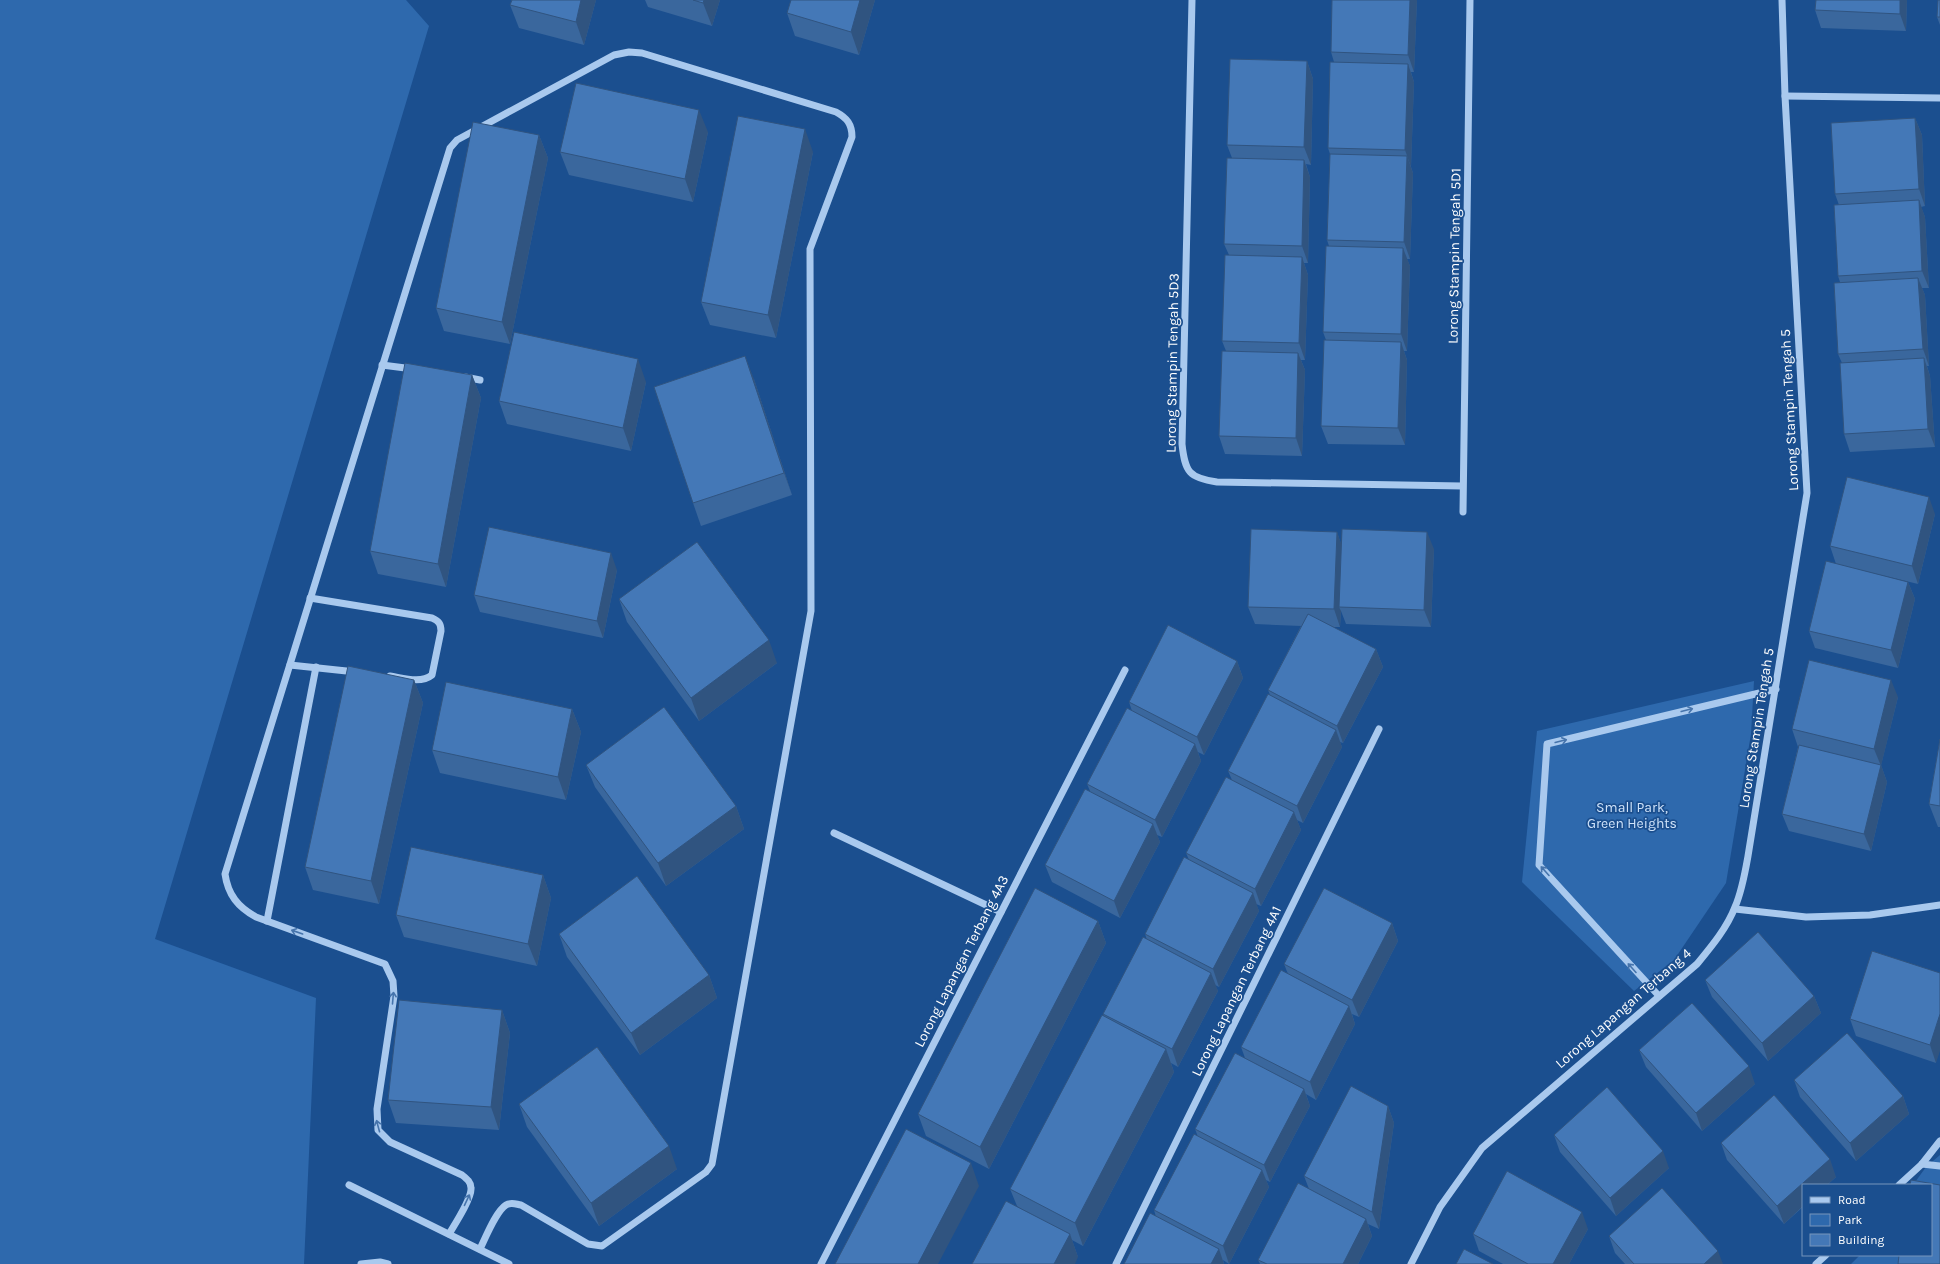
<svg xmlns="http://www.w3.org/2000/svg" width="1940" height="1264" font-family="Karla,sans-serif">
	<rect width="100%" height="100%" fill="#1b4f8f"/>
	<!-- green -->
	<g fill="#2e69ad">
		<path d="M 0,0 L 406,0 L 429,26 L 155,939 L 316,998 L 304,1264 L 0,1264 Z"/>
		<path d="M 1754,681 L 1751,734 L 1726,883 L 1674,960 L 1634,991 L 1522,882 L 1537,731 Z"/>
		<path d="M 1940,1155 L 1940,1264 L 1851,1264 L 1860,1255 L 1931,1255 L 1931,1185 L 1913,1185 L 1926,1167 Z"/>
	</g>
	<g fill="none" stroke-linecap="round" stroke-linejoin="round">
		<!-- minor -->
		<g stroke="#a9c9ee" stroke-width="7">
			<path d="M 1192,0 L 1182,444 C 1185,472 1189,478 1217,482 L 1462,486"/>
			<path d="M 1785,96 L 1940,98"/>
			<path d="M 382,365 L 413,369"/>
			<path d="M 465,377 L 480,380"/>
			<path d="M 1463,512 L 1470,0"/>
			<path d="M 310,598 L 432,618 C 439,621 441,624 441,631 L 432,675 C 421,684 403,678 390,676"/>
			<path d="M 290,665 L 356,672"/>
			<path d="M 834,833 L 1001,912"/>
			<path d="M 1735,909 L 1806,917 L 1870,915 L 1940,905"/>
			<path d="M 267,921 L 316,667"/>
			<path d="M 1659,996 L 1539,865 L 1547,744 L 1776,689"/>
			<path d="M 1922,1164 L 1940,1166"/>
			<path d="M 349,1185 L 509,1264"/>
			<path d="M 1899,1185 L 1922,1164 L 1940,1141"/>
			<path d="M 449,1234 C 455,1224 472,1198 471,1188 C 471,1182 467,1179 462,1175 L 390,1142 L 378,1130 L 377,1109 L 394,996 L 393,981 L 385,964 L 256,917 C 238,907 228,895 225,874 L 450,148 L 457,140 L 614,55 L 629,52 L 642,53 L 836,112 C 847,118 852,124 852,137 L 810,249 L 811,611 L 712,1164 L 706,1172 L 602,1246 L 588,1244 L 521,1205 C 515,1204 511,1202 506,1205 C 496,1211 485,1239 480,1249"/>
			<path d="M 361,1264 L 380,1262 L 388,1264"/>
			<path d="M 821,1264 L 1125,670"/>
			<path d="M 1116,1264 L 1379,729"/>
			<path d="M 1411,1264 L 1440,1207 L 1482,1148 L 1697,964 C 1711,947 1727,928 1735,907 C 1742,891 1745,873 1748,856 L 1807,493 L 1785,96 L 1782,0"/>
			<path d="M 1816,1264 L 1826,1255"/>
		</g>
	</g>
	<!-- wall -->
	<g fill="#3a679d">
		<path d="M 512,0 L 596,0 L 584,45 L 519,28 L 510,5 Z"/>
		<path d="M 645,0 L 720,0 L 712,26 L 648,7 Z"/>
		<path d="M 875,0 L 859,55 L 795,36 L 787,13 Z"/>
		<path d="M 1417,0 L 1414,72 L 1411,72 L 1414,82 L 1411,167 L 1413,173 L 1410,259 L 1407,259 L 1410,266 L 1407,351 L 1404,351 L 1407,360 L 1405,445 L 1328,444 L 1321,426 L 1326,340 L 1323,332 L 1329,246 L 1327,240 L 1330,154 L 1328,148 L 1334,62 L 1331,52 Z"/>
		<path d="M 1907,0 L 1906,31 L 1821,28 L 1815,10 Z"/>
		<path d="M 1937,17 L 1940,17 L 1940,25 Z"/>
		<path d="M 1307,61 L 1313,79 L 1311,165 L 1306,164 L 1310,177 L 1308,263 L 1304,263 L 1308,275 L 1305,360 L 1301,360 L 1305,370 L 1302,456 L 1225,454 L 1219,436 L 1226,351 L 1222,341 L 1229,255 L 1224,244 L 1232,158 L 1227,145 Z"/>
		<path d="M 1915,118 L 1922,135 L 1925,206 L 1921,207 L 1925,217 L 1929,288 L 1922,288 L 1925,295 L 1929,366 L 1927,366 L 1930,376 L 1935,447 L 1850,452 L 1844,434 L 1842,363 L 1838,354 L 1840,282 L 1838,276 L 1839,205 L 1835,194 Z"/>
		<path d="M 708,132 L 693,202 L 569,175 L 560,152 Z"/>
		<path d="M 539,135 L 548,158 L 510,344 L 444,331 L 436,308 Z"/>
		<path d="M 813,152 L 776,338 L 710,325 L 701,302 Z"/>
		<path d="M 472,375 L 481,398 L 446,587 L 378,574 L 370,551 Z"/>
		<path d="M 754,379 L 792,495 L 701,526 L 693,503 Z"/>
		<path d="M 646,382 L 631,451 L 507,424 L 499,401 Z"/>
		<path d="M 1935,514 L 1918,584 L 1836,564 L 1830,546 Z"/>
		<path d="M 1337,532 L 1341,544 L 1434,549 L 1431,627 L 1346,624 L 1341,611 L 1340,627 L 1333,627 L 1376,649 L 1383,667 L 1343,743 L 1340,742 L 1342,747 L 1303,823 L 1297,820 L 1301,830 L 1261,906 L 1256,904 L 1259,911 L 1219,987 L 1215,985 L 1218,991 L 1178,1067 L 1171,1063 L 1174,1072 L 1083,1246 L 1072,1240 L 1078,1257 L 1017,1206 L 1010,1189 L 1104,1017 L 1103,1014 L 1147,940 L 1145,934 L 1189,860 L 1186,853 L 1232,780 L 1228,771 L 1270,695 L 1268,690 L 1301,626 L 1255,624 L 1248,607 Z"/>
		<path d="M 617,570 L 603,638 L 480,612 L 474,595 Z"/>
		<path d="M 1908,582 L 1915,599 L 1898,668 L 1815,648 L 1809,631 Z"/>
		<path d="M 619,599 L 777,663 L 699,721 L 627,622 Z"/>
		<path d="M 1237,661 L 1243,678 L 1204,755 L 1198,752 L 1201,761 L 1162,837 L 1157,835 L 1160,842 L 1120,918 L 1052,882 L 1045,865 L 1090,791 L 1087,784 L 1132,711 L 1129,702 Z"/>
		<path d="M 414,680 L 423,703 L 379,904 L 313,890 L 305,867 Z"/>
		<path d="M 1898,697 L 1881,765 L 1887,782 L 1871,851 L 1789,831 L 1782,814 L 1798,747 L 1792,729 Z"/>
		<path d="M 572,709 L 581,732 L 566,800 L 440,773 L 432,750 Z"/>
		<path d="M 1940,739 L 1940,827 L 1938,827 L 1929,804 Z"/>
		<path d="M 586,765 L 736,806 L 744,829 L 666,886 L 595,787 Z"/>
		<path d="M 543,875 L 551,898 L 537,966 L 404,937 L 396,915 Z"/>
		<path d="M 1098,921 L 1106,943 L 989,1169 L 926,1136 L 918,1114 Z"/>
		<path d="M 1392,923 L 1398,941 L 1359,1017 L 1352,1014 L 1355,1024 L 1316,1100 L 1306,1094 L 1310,1106 L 1270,1182 L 1266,1180 L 1269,1187 L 1229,1264 L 1223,1260 L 1224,1264 L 1124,1264 L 1156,1217 L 1154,1210 L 1198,1137 L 1195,1129 L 1245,1058 L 1241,1047 L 1288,974 L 1284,964 Z"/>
		<path d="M 559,934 L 709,975 L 717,998 L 640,1055 L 567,957 Z"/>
		<path d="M 1940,973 L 1936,1063 L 1856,1036 L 1850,1019 Z"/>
		<path d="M 1705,980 L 1814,996 L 1821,1013 L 1768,1061 L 1712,997 Z"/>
		<path d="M 502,1010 L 510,1033 L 499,1130 L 396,1123 L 388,1100 Z"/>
		<path d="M 1639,1050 L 1755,1084 L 1702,1131 L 1646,1067 Z"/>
		<path d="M 1794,1080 L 1903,1096 L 1909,1114 L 1856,1161 L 1800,1097 Z"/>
		<path d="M 519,1104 L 677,1169 L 599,1226 L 527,1127 Z"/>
		<path d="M 1388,1106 L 1394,1123 L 1379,1229 L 1368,1224 L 1372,1236 L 1358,1264 L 1260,1264 L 1258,1260 L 1309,1189 L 1304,1176 Z"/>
		<path d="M 1554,1135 L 1669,1168 L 1616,1216 L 1560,1152 Z"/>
		<path d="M 1721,1143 L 1836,1177 L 1784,1224 L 1727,1160 Z"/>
		<path d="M 1588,1229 L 1569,1264 L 1503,1264 L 1479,1251 L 1473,1234 Z"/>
		<path d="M 1609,1236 L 1723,1264 L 1625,1264 L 1615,1253 Z"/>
	</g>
	<!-- shaded-wall -->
	<g fill="#305480">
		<path d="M 581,0 L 596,0 L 584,45 L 576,22 Z"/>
		<path d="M 704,0 L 720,0 L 712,26 L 703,3 Z"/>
		<path d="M 860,0 L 875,0 L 859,55 L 851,32 Z"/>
		<path d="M 1410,0 L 1417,0 L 1414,72 L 1408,55 Z"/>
		<path d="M 1900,0 L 1907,0 L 1906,31 L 1900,14 Z"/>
		<path d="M 1307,61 L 1313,79 L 1311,165 L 1304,147 Z"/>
		<path d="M 1408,64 L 1414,82 L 1411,167 L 1405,150 Z"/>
		<path d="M 699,110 L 708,132 L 693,202 L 685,179 Z"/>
		<path d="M 1915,118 L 1922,135 L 1925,206 L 1919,189 Z"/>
		<path d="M 805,129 L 813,152 L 776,338 L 768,315 Z"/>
		<path d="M 539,135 L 548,158 L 510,344 L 502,322 Z"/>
		<path d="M 1407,156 L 1413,173 L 1410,259 L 1404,242 Z"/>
		<path d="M 1304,160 L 1310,177 L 1308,263 L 1302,246 Z"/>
		<path d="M 1919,200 L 1925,217 L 1929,288 L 1922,271 Z"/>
		<path d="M 1403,248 L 1410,266 L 1407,351 L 1401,334 Z"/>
		<path d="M 1302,257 L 1308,275 L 1305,360 L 1299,343 Z"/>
		<path d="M 1918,278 L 1925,295 L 1929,366 L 1923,349 Z"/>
		<path d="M 1401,342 L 1407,360 L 1405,445 L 1398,428 Z"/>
		<path d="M 1298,353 L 1305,370 L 1302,456 L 1296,438 Z"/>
		<path d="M 745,356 L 754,379 L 792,495 L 784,473 Z"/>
		<path d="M 1924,358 L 1930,376 L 1935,447 L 1928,429 Z"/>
		<path d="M 638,359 L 646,382 L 631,451 L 623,428 Z"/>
		<path d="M 472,375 L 481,398 L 446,587 L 438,564 Z"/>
		<path d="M 1929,497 L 1935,514 L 1918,584 L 1912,566 Z"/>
		<path d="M 1337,532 L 1343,549 L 1339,607 L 1341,611 L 1340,627 L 1334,609 Z"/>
		<path d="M 1427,532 L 1434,549 L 1431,627 L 1424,610 Z"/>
		<path d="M 611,553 L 617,570 L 603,638 L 597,621 Z"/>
		<path d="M 1908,582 L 1915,599 L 1898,668 L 1891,650 Z"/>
		<path d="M 769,640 L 777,663 L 699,721 L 691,698 Z"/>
		<path d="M 1376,649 L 1383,667 L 1343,743 L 1337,726 Z"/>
		<path d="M 1237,661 L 1243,678 L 1204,755 L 1197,737 Z"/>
		<path d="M 414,680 L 423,703 L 379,904 L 371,881 Z"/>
		<path d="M 1891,680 L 1898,697 L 1881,766 L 1874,749 Z"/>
		<path d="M 572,709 L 581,732 L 566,800 L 558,777 Z"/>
		<path d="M 1336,730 L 1342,747 L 1303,823 L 1297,806 Z"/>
		<path d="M 1195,744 L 1201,761 L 1162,837 L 1155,820 Z"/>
		<path d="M 1881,765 L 1887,782 L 1871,851 L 1864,834 Z"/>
		<path d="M 736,806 L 744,829 L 666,886 L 658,863 Z"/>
		<path d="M 1294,812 L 1301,830 L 1261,906 L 1255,889 Z"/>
		<path d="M 1153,824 L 1160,842 L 1120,918 L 1114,901 Z"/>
		<path d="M 543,875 L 551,898 L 537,966 L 528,944 Z"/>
		<path d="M 1253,893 L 1259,911 L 1219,987 L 1213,969 Z"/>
		<path d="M 1098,921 L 1106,943 L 989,1169 L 980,1147 Z"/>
		<path d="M 1392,923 L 1398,941 L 1359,1017 L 1352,1000 Z"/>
		<path d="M 1211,973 L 1218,991 L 1178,1067 L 1172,1049 Z"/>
		<path d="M 709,975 L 717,998 L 640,1055 L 631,1033 Z"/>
		<path d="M 1814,996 L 1821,1013 L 1768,1061 L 1762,1043 Z"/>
		<path d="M 1349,1006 L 1355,1024 L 1316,1100 L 1310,1082 Z"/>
		<path d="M 502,1010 L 510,1033 L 499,1130 L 491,1107 Z"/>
		<path d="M 1940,1014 L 1940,1051 L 1936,1063 L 1930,1045 Z"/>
		<path d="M 1166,1049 L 1174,1072 L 1083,1246 L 1075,1223 Z"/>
		<path d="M 1749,1066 L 1755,1084 L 1702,1131 L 1696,1113 Z"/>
		<path d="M 1304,1089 L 1310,1106 L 1270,1182 L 1264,1165 Z"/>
		<path d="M 1903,1096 L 1909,1114 L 1856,1161 L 1850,1143 Z"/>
		<path d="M 1388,1106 L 1394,1123 L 1379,1229 L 1372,1212 Z"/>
		<path d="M 669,1146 L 677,1169 L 599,1226 L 591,1203 Z"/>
		<path d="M 1663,1151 L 1669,1168 L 1616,1216 L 1610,1198 Z"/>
		<path d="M 1830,1159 L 1836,1177 L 1827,1185 L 1803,1185 L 1803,1206 L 1784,1224 L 1777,1206 Z"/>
		<path d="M 971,1163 L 979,1186 L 938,1264 L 918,1264 Z"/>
		<path d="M 1262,1170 L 1269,1187 L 1229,1264 L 1223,1246 Z"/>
		<path d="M 1582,1212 L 1588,1229 L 1569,1264 L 1553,1264 Z"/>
		<path d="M 1366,1219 L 1372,1236 L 1358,1264 L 1343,1264 Z"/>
		<path d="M 1070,1234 L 1078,1257 L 1075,1264 L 1054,1264 Z"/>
		<path d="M 1219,1249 L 1224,1264 L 1211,1264 Z"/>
		<path d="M 1718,1251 L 1723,1264 L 1704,1264 Z"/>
	</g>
	<!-- building -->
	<g fill="#4478b7" stroke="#305480">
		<path d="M 512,0 L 581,0 L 576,22 L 510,5 Z"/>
		<path d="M 693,0 L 704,0 L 703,3 Z"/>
		<path d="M 791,0 L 860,0 L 851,32 L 787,13 Z"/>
		<path d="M 1332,0 L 1410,0 L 1408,55 L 1331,52 Z"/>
		<path d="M 1816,0 L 1900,0 L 1900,14 L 1815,10 Z"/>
		<path d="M 1938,0 L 1940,0 L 1940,17 L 1937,17 Z"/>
		<path d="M 1230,59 L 1307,61 L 1304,147 L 1227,145 Z"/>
		<path d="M 1330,62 L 1408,64 L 1405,150 L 1328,148 Z"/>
		<path d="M 576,83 L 699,110 L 685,179 L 560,152 Z"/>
		<path d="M 738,116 L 805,129 L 768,315 L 701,302 Z"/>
		<path d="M 1915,118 L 1919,189 L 1835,194 L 1831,123 Z"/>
		<path d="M 473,122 L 539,135 L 502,322 L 436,308 Z"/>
		<path d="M 1330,154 L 1407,156 L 1404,242 L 1327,240 Z"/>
		<path d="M 1227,158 L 1304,160 L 1302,246 L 1224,244 Z"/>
		<path d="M 1919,200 L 1922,271 L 1838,276 L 1834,205 Z"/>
		<path d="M 1326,246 L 1403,248 L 1401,334 L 1323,332 Z"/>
		<path d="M 1225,255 L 1302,257 L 1299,343 L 1222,341 Z"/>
		<path d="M 1918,278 L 1923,349 L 1838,354 L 1834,283 Z"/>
		<path d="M 514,332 L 638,359 L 623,428 L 499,401 Z"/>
		<path d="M 1324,340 L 1401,342 L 1398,428 L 1321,426 Z"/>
		<path d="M 1222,351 L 1298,353 L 1296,438 L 1219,436 Z"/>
		<path d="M 745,356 L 784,473 L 693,503 L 654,387 Z"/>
		<path d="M 1924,358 L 1928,429 L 1844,434 L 1840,363 Z"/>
		<path d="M 405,363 L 472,375 L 438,564 L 370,551 Z"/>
		<path d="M 1847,477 L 1929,497 L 1912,566 L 1830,546 Z"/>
		<path d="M 489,527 L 611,553 L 597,621 L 474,595 Z"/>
		<path d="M 1251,529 L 1337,532 L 1334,609 L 1248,607 Z"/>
		<path d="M 1342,529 L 1427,532 L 1424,610 L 1339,607 Z"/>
		<path d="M 697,542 L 769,640 L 691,698 L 619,599 Z"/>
		<path d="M 1826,561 L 1908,582 L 1891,650 L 1809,631 Z"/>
		<path d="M 1308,614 L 1376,649 L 1337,726 L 1268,690 Z"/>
		<path d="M 1168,625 L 1237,661 L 1197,737 L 1129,702 Z"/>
		<path d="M 1809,660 L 1891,680 L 1874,749 L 1792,729 Z"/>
		<path d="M 348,666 L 414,680 L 371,881 L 305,867 Z"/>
		<path d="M 446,682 L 572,709 L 558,777 L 432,750 Z"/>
		<path d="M 1268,694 L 1336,730 L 1297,806 L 1228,771 Z"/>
		<path d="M 664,707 L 736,806 L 658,863 L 586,765 Z"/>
		<path d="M 1127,708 L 1195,744 L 1155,820 L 1087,784 Z"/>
		<path d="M 1940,739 L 1940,806 L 1929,804 Z"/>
		<path d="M 1799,745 L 1881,765 L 1864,834 L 1782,814 Z"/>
		<path d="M 1226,777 L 1294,812 L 1255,889 L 1186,853 Z"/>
		<path d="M 1085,789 L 1153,824 L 1114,901 L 1045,865 Z"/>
		<path d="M 411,847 L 543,875 L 528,944 L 396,915 Z"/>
		<path d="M 1184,857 L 1253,893 L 1213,969 L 1145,934 Z"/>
		<path d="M 637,876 L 709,975 L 631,1033 L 559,934 Z"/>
		<path d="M 1035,888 L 1098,921 L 980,1147 L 918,1114 Z"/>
		<path d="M 1324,888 L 1392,923 L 1352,1000 L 1284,964 Z"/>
		<path d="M 1758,932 L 1814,996 L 1762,1043 L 1705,980 Z"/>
		<path d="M 1143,937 L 1211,973 L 1172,1049 L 1103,1014 Z"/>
		<path d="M 1872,951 L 1940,973 L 1940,1014 L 1930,1045 L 1850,1019 Z"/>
		<path d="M 1281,970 L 1349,1006 L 1310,1082 L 1241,1047 Z"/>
		<path d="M 399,1000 L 502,1010 L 491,1107 L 388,1100 Z"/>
		<path d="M 1692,1003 L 1749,1066 L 1696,1113 L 1639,1050 Z"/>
		<path d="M 1102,1015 L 1166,1049 L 1075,1223 L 1010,1189 Z"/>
		<path d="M 1847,1033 L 1903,1096 L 1850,1143 L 1794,1080 Z"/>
		<path d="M 597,1047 L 669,1146 L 591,1203 L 519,1104 Z"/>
		<path d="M 1235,1053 L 1304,1089 L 1264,1165 L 1195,1129 Z"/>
		<path d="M 1351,1086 L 1388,1106 L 1372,1212 L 1304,1176 Z"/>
		<path d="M 1607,1087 L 1663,1151 L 1610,1198 L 1554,1135 Z"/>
		<path d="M 1774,1095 L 1830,1159 L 1777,1206 L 1721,1143 Z"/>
		<path d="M 906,1129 L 971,1163 L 918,1264 L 835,1264 Z"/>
		<path d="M 1194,1134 L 1262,1170 L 1223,1246 L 1154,1210 Z"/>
		<path d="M 1507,1171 L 1582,1212 L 1553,1264 L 1528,1264 L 1473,1234 Z"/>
		<path d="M 1911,1180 L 1940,1185 L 1940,1264 L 1898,1264 L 1899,1255 L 1931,1255 L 1931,1185 L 1910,1185 Z"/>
		<path d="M 1298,1183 L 1366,1219 L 1343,1264 L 1267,1264 L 1258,1260 Z"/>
		<path d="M 1662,1188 L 1718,1251 L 1704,1264 L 1634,1264 L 1609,1236 Z"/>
		<path d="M 1006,1201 L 1070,1234 L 1054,1264 L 972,1264 Z"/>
		<path d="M 1150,1213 L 1219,1249 L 1211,1264 L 1124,1264 Z"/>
		<path d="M 1464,1249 L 1493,1264 L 1456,1264 Z"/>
	</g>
	<!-- one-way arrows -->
	<defs><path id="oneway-shaft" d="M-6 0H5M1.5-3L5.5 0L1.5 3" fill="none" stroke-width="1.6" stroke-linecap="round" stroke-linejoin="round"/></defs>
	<g stroke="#4674ac">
		<use href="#oneway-shaft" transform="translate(1687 710) rotate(-14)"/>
		<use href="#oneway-shaft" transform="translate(1561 741) rotate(-14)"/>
		<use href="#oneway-shaft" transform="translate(1545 871) rotate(-132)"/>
		<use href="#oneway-shaft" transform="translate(297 932) rotate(-161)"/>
		<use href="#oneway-shaft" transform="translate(1632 968) rotate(-132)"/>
		<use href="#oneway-shaft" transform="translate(393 998) rotate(-85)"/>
		<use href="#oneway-shaft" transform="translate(378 1126) rotate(-105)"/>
		<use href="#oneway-shaft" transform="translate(467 1200) rotate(-65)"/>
	</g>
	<g text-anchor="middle" stroke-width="3.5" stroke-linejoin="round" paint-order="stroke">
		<!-- street labels -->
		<g font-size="14" fill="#fff" stroke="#1b4f8f">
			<text transform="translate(1454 256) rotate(-89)" y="5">Lorong Stampin Tengah 5D1</text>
			<text transform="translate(1172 363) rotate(-89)" y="5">Lorong Stampin Tengah 5D3</text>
			<text transform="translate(1789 410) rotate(-93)" y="5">Lorong Stampin Tengah 5</text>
			<text transform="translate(1756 728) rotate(-81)" y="5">Lorong Stampin Tengah 5</text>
			<text transform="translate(961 961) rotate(-63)" y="5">Lorong Lapangan Terbang 4A3</text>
			<text transform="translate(1236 991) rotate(-64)" y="5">Lorong Lapangan Terbang 4A1</text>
			<text transform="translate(1623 1008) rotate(-41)" y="5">Lorong Lapangan Terbang 4</text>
		</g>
		<!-- park labels -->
		<g font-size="14" fill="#cfe3fa" stroke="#1b4f8f">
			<text x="1632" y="812">Small Park,<tspan x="1632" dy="16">Green Heights</tspan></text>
		</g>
	</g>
	<!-- legend -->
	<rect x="1802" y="1184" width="130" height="72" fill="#1b4f8f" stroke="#7695bc"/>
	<rect x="1810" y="1197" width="20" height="6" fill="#a9c9ee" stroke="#7695bc"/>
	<text x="1838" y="1204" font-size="12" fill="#ffffff">Road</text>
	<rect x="1810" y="1214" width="20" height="12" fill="#2e69ad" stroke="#7695bc"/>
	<text x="1838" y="1224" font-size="12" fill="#ffffff">Park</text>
	<rect x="1810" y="1234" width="20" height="12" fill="#4478b7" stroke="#7695bc"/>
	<text x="1838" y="1244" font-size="12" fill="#ffffff">Building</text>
</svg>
